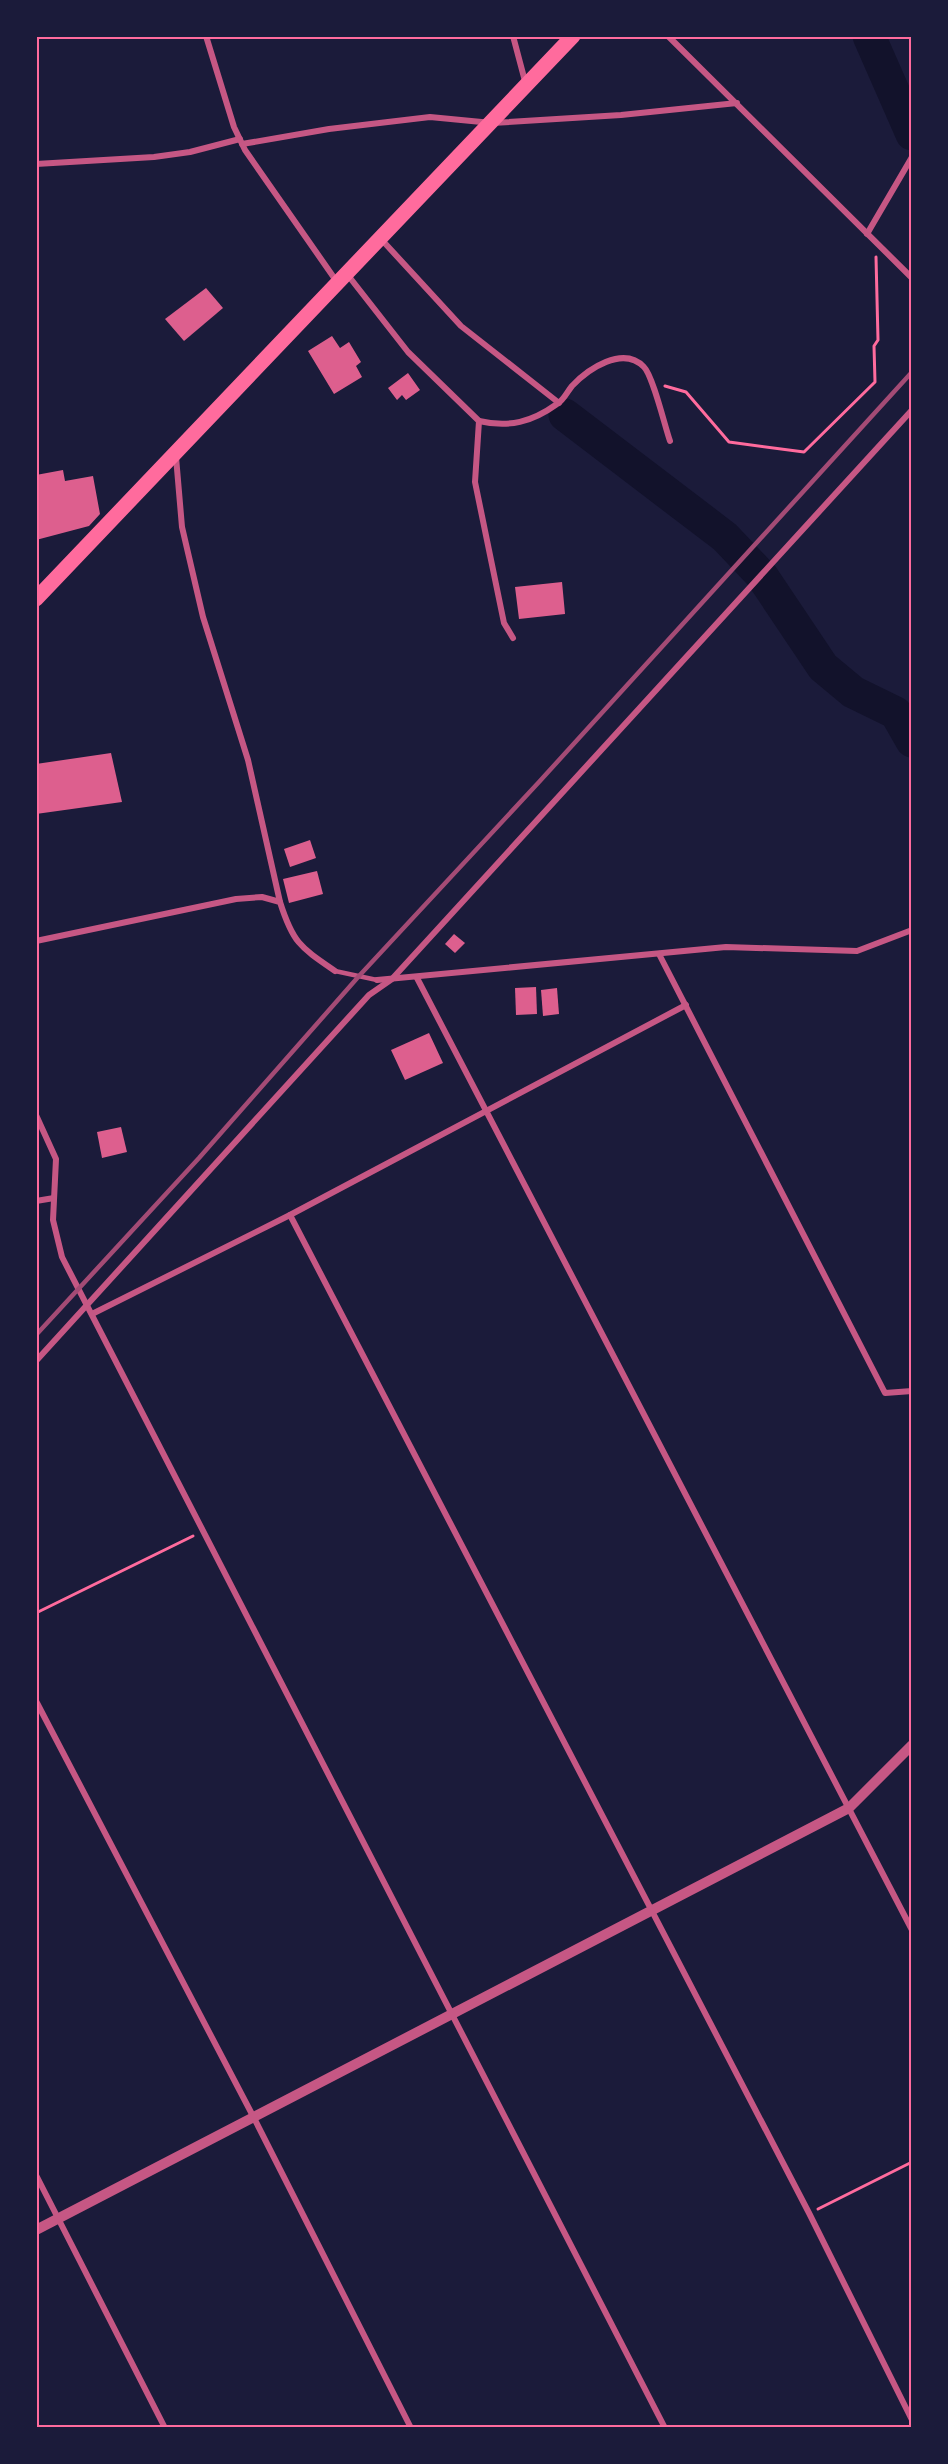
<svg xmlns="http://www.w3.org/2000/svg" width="948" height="2464" font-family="Inter,sans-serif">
	<rect width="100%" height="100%" fill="#1b1b3a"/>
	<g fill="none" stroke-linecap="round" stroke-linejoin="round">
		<!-- river -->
		<g stroke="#12122b" stroke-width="33">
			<path d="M 869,36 L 912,134"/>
			<path d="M 565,415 L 725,537 L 762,576 L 823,667 L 853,692 L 896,713 L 912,741"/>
		</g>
	</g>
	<!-- building -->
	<g fill="#dd5f8e">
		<path d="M 206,288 L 223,308 L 184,341 L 165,319 Z"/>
		<path d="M 332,336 L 340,348 L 349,342 L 361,362 L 356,366 L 362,377 L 334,394 L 308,351 Z"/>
		<path d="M 408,373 L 420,390 L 406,400 L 402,395 L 397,400 L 388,388 Z"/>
		<path d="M 63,470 L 65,481 L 93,476 L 100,514 L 89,526 L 36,540 L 36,475 Z"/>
		<path d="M 562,582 L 565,614 L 519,619 L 515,587 Z"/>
		<path d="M 111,753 L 122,802 L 36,814 L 36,764 Z"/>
		<path d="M 310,840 L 316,858 L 290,867 L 284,849 Z"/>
		<path d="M 317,871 L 323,894 L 289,903 L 283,879 Z"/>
		<path d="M 454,934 L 465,943 L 455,953 L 445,944 Z"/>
		<path d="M 536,987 L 537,1014 L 516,1015 L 515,988 Z"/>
		<path d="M 557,988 L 559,1014 L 543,1016 L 541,990 Z"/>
		<path d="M 429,1033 L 443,1063 L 405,1080 L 391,1050 Z"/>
		<path d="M 121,1127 L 127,1152 L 102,1158 L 97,1132 Z"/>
	</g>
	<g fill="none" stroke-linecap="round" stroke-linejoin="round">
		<!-- path -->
		<g stroke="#ff6b9d" stroke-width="3">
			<path d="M 665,386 L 686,392 L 729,442 L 804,452 L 875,382 L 874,346 L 878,340 L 876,257"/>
			<path d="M 36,1613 L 193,1536"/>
			<path d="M 818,2209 L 912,2162"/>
		</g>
		<!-- service -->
		<path stroke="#c65784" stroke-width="4.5" d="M 335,971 L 377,980"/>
		<!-- minor -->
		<g stroke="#c65784" stroke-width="6">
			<path d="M 206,36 L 234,127 L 245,150 L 337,282"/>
			<path d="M 513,36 L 526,85"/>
			<path d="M 668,36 L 912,278"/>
			<path d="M 242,144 L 329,129 L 430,117 L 492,123 L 621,115 L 737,103"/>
			<path d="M 36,164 L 154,157 L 190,152 L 240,139"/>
			<path d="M 867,234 L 912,157"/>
			<path d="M 381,239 L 461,326 L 559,403"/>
			<path d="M 347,274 L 408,352 L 479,421 L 475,482 L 504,623 L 513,638"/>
			<path d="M 479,421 C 509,428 532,422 557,404 C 564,400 567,392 572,386 C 588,369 623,345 644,367 C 653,376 665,427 670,441"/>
			<path d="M 176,457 L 182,527 L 203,617 L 248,760 L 280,902"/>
			<path d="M 36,941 L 236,899 L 262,897 L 280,902 C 293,943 300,947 335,971"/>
			<path d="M 659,954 L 885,1393 L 912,1391"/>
			<path d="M 417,978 L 912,1930"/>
			<path d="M 377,980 L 726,947 L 857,951 L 912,930"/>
			<path d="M 36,1115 L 56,1159 L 53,1220 L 62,1257 L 665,2428"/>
			<path d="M 36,1201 L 54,1198"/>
			<path d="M 290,1215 L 809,2213 L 912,2420"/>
			<path d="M 92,1314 L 290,1215 L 686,1005"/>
			<path d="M 36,1361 L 369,995 L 392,979 L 912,410"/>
			<path d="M 36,1701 L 254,2118 L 411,2428"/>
			<path d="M 36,2175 L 165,2428"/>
		</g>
		<!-- tertiary -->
		<path stroke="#c65784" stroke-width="10" d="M 36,2230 L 849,1808 L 912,1745"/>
		<!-- primary -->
		<path stroke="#ff6b9d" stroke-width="15" d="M 36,599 L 573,36"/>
		<!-- rail -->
		<path stroke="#a44b75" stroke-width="4.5" d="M 36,1335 L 199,1158 L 359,976 L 539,782 L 912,372"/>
	</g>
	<!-- border -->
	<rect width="948" height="2464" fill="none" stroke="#1b1b3a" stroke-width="75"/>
	<rect x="38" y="38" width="872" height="2388" fill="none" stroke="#ff6b9d" stroke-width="2"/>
</svg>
